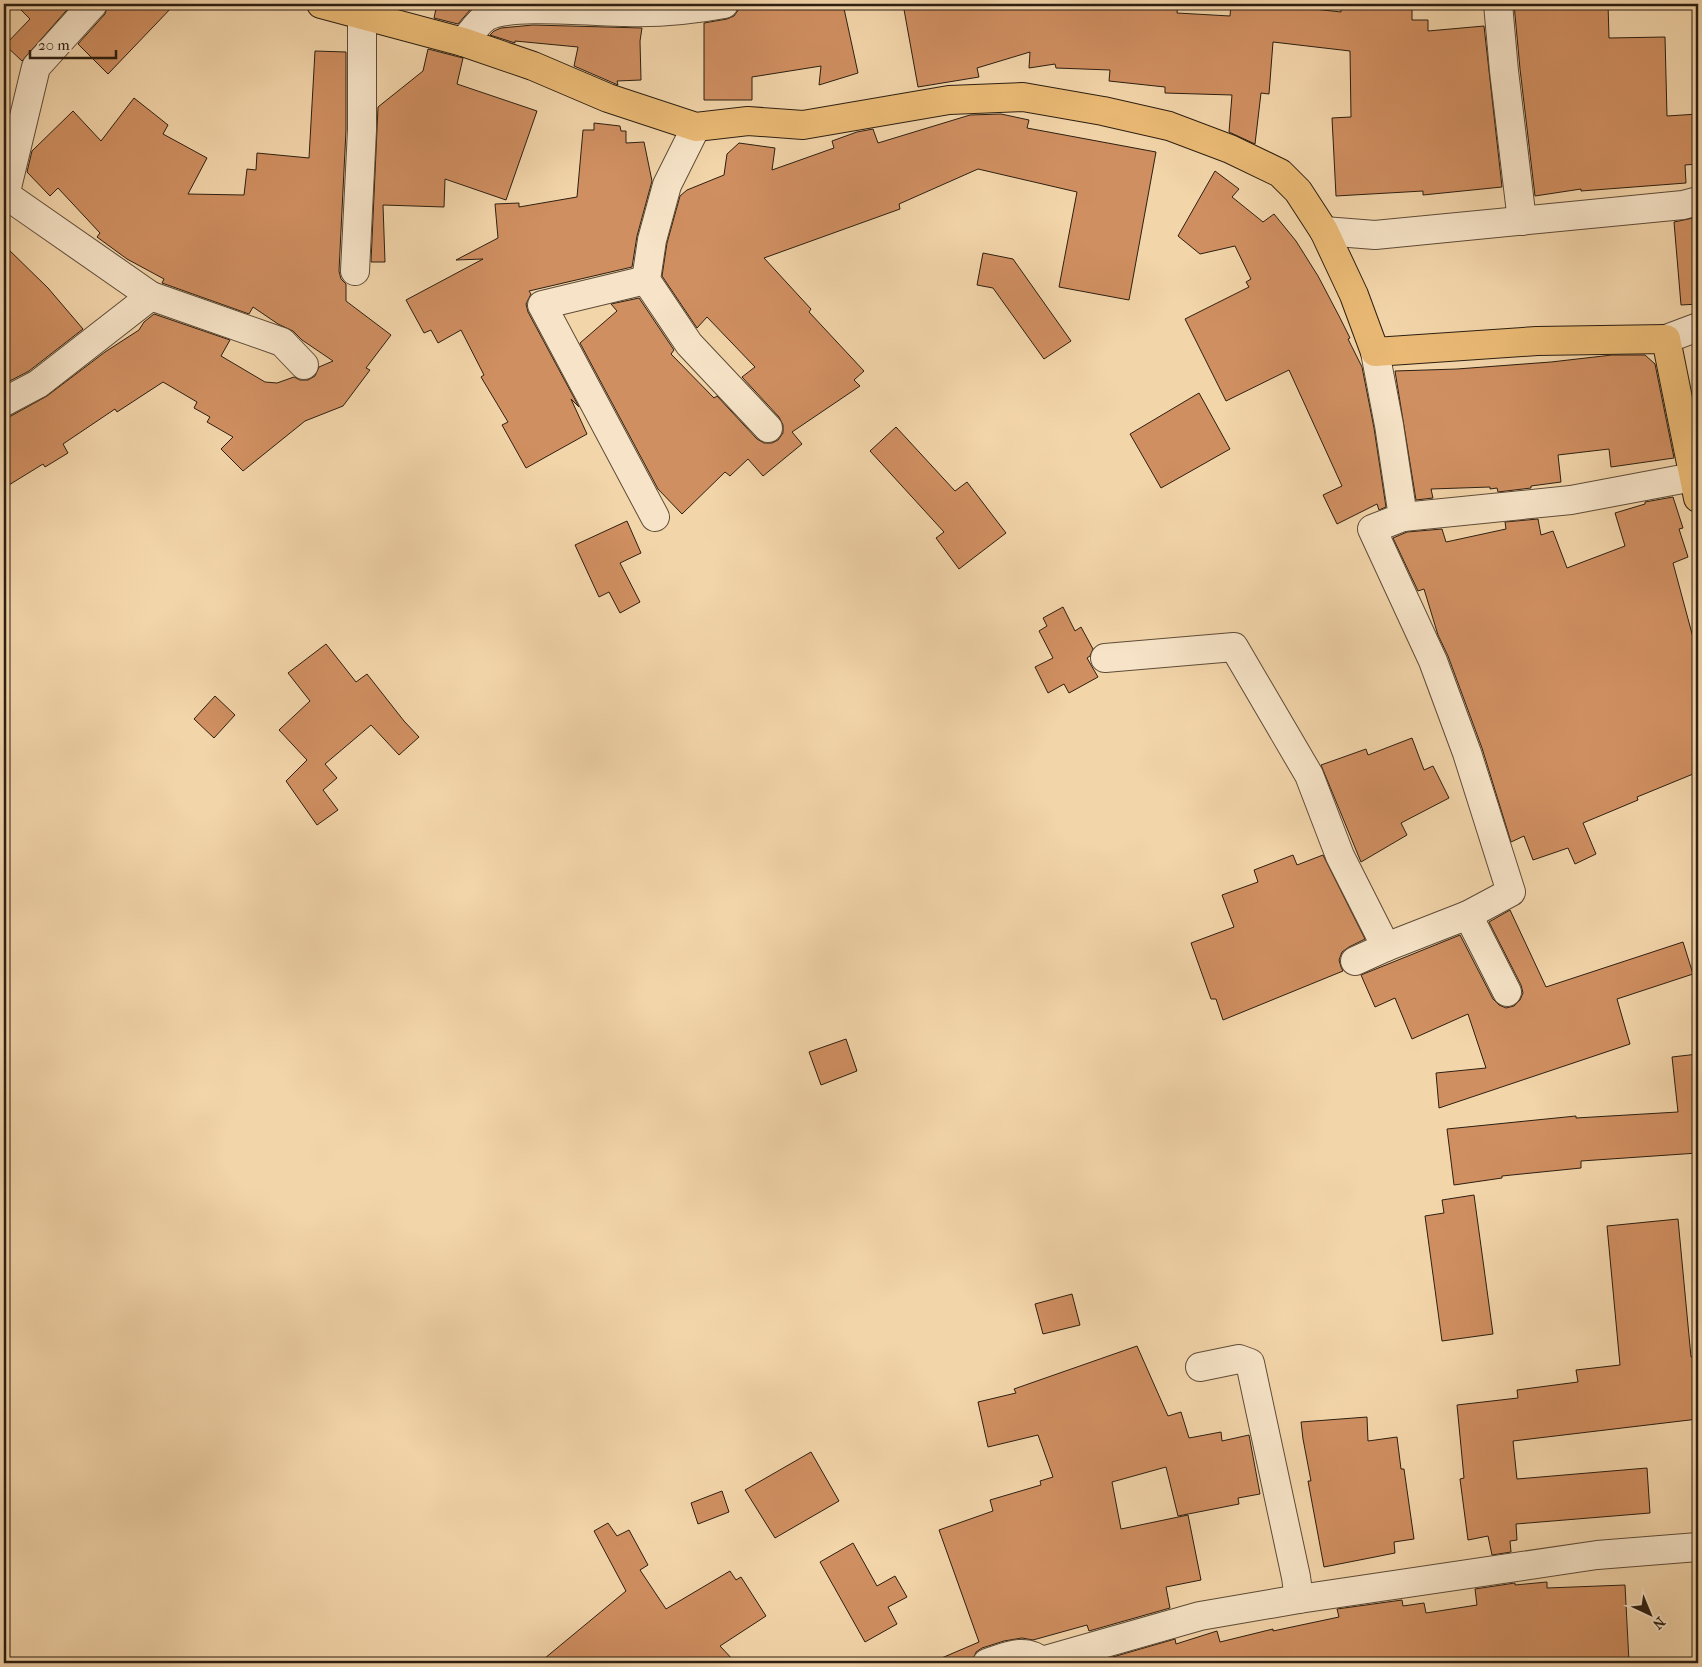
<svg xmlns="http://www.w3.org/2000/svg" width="1702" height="1667" font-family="'IM FELL French Canon',serif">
	<rect width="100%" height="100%" fill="#f3d5aa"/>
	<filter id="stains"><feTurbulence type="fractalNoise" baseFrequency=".004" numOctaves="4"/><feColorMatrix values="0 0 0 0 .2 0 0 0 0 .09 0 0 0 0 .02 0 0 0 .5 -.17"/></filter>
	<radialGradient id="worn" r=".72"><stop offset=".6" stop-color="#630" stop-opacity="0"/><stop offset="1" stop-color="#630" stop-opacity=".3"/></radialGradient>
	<!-- building -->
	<g fill="#d08f61" stroke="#2c1f11">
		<path d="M 15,4 L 72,4 L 22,61 L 5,45 L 30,19 Z"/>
		<path d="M 108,4 L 175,4 L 108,74 L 78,44 L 105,14 Z"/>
		<path d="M 437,4 L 471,4 L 470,10 L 458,24 L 434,18 Z"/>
		<path d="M 763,4 L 843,4 L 858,73 L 819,85 L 821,66 L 752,77 L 752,100 L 704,100 L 704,23 L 727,19 L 734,16 L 739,9 L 763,8 Z"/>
		<path d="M 903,4 L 1178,4 L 1177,13 L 1230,16 L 1231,4 L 1269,4 L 1341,12 L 1341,4 L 1412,4 L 1412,20 L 1428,20 L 1428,31 L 1484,26 L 1502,187 L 1423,195 L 1423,191 L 1336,196 L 1332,118 L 1351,117 L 1350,51 L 1273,42 L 1269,94 L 1261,93 L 1255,144 L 1229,132 L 1232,95 L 1165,93 L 1165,87 L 1109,81 L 1110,70 L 1056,68 L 1055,64 L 1029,68 L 1030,52 L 977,68 L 979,77 L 918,87 Z"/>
		<path d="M 1514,4 L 1608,4 L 1609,38 L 1665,37 L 1667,116 L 1698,114 L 1698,164 L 1685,165 L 1686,183 L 1581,191 L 1581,189 L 1535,196 L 1520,69 Z"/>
		<path d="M 533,25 L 642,28 L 640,41 L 641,80 L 617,81 L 618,85 L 574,66 L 578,47 L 515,41 L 515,43 L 490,35 L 494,31 L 501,28 Z"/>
		<path d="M 428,49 L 463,58 L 457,84 L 537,111 L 506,200 L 445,179 L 444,207 L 383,205 L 385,262 L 371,262 L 378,107 L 423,71 Z"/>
		<path d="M 315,51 L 346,52 L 346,130 L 339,271 L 341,279 L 346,284 L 346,301 L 391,335 L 366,368 L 370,370 L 343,406 L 305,421 L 243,471 L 221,449 L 233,437 L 207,422 L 210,417 L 194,408 L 197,402 L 163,382 L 117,412 L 115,409 L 63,444 L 68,453 L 45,467 L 43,464 L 4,488 L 4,418 L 11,416 L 47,396 L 105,352 L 139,330 L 144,322 L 154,314 L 230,340 L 221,356 L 265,382 L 277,383 L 294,377 L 300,380 L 308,380 L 315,376 L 319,367 L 333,361 L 302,340 L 293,331 L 278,324 L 253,307 L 249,314 L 162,283 L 164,279 L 127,259 L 97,237 L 100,233 L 58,188 L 50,196 L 27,172 L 32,151 L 73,111 L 101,141 L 134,98 L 168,125 L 163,134 L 207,158 L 188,194 L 244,195 L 247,169 L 256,170 L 257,153 L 309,158 Z"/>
		<path d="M 1001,114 L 1029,120 L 1027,128 L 1156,152 L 1129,300 L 1059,287 L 1077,192 L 978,169 L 899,204 L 900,209 L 764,258 L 811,309 L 809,312 L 864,371 L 854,380 L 860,386 L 792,432 L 802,444 L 763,476 L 748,459 L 730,476 L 725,472 L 682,514 L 658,489 L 580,343 L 617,311 L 611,304 L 639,298 L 674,350 L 671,354 L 714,398 L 717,396 L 757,439 L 764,443 L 772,443 L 778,440 L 783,433 L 783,425 L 779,417 L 742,377 L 755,367 L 707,317 L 697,328 L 662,276 L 667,243 L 680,196 L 687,190 L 724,175 L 727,154 L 739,143 L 775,148 L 772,170 L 834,148 L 832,141 L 857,132 L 873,129 L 878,143 L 970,115 Z"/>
		<path d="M 594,123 L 620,126 L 621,131 L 626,131 L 626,143 L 644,142 L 652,181 L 637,236 L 632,267 L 529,291 L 531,294 L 526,304 L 528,312 L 579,407 L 571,399 L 587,434 L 526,468 L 502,425 L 508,422 L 481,377 L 484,375 L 461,330 L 438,343 L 431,330 L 424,333 L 406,300 L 483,259 L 456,260 L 498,238 L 495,204 L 519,203 L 519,207 L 577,197 L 583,130 L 594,130 Z"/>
		<path d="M 1215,171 L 1239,189 L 1232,197 L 1263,222 L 1274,214 L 1296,241 L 1318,276 L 1339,316 L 1350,338 L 1348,339 L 1362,367 L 1374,428 L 1386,507 L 1379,510 L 1377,504 L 1337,524 L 1323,495 L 1342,486 L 1289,370 L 1226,401 L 1185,319 L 1249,287 L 1246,282 L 1251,279 L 1235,246 L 1200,254 L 1178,236 Z"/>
		<path d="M 1698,217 L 1698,304 L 1681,305 L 1674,222 Z"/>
		<path d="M 4,245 L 48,288 L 83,329 L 29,371 L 4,384 Z"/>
		<path d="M 983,253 L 1013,259 L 1071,341 L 1044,359 L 993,288 L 977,285 Z"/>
		<path d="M 1612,355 L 1645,355 L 1655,364 L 1674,458 L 1611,467 L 1609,449 L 1558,455 L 1561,482 L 1531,486 L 1531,488 L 1498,492 L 1497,488 L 1490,489 L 1490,487 L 1431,489 L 1433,498 L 1416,500 L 1395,371 L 1457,369 L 1551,362 Z"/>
		<path d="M 1199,393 L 1230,449 L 1161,488 L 1130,434 Z"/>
		<path d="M 896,427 L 955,491 L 967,482 L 1006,533 L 959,569 L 936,538 L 944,532 L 870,451 Z"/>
		<path d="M 1673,497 L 1683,528 L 1679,529 L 1688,557 L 1673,563 L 1698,656 L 1698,772 L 1637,797 L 1638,800 L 1583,823 L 1596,854 L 1575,864 L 1568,848 L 1533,860 L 1524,836 L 1511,842 L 1482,748 L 1448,656 L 1438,635 L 1424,589 L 1418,591 L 1393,538 L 1407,532 L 1442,529 L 1446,542 L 1506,529 L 1505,522 L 1538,519 L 1541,535 L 1553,531 L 1567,568 L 1625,546 L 1615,513 L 1645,504 L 1645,502 Z"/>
		<path d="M 627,521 L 641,553 L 620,563 L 640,602 L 620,613 L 609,592 L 599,597 L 575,545 Z"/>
		<path d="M 1063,607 L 1075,631 L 1081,627 L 1093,649 L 1090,656 L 1087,658 L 1098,677 L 1069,693 L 1064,684 L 1048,693 L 1035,667 L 1053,658 L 1039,631 L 1047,626 L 1043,618 Z"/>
		<path d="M 326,644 L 356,682 L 367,674 L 404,721 L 419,737 L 399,755 L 371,725 L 325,764 L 337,778 L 323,790 L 338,810 L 317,825 L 286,781 L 307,760 L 279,730 L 310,701 L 288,673 Z"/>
		<path d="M 215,696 L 235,715 L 214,738 L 194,719 Z"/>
		<path d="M 1412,738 L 1424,770 L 1433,766 L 1449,798 L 1401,823 L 1407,835 L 1361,862 L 1321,765 L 1366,749 L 1368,755 Z"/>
		<path d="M 1293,855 L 1297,865 L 1323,855 L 1365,939 L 1349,947 L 1342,952 L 1339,960 L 1341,967 L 1343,971 L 1223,1020 L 1216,999 L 1211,999 L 1191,943 L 1234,927 L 1222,895 L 1258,882 L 1254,870 Z"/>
		<path d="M 1510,910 L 1546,987 L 1683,942 L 1693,974 L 1617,999 L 1630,1044 L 1439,1108 L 1436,1073 L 1486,1068 L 1468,1014 L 1412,1039 L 1395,998 L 1375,1007 L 1361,975 L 1460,935 L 1493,999 L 1499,1005 L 1506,1008 L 1514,1006 L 1520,1000 L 1523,993 L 1521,985 L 1489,922 Z"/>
		<path d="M 846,1039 L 857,1071 L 821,1085 L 809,1052 Z"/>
		<path d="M 1698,1054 L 1698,1153 L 1581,1161 L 1581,1168 L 1502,1176 L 1502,1178 L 1454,1185 L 1447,1129 L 1576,1116 L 1576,1118 L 1678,1112 L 1672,1057 Z"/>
		<path d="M 1474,1195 L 1493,1334 L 1442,1341 L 1425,1216 L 1444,1213 L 1442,1200 Z"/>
		<path d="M 1678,1219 L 1691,1357 L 1698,1356 L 1698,1419 L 1513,1441 L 1517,1479 L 1647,1468 L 1650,1513 L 1516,1524 L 1517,1540 L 1510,1541 L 1511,1552 L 1492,1555 L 1488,1536 L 1468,1540 L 1460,1479 L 1464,1478 L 1457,1405 L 1518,1398 L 1517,1390 L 1578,1382 L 1576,1370 L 1620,1365 L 1607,1226 Z"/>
		<path d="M 1072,1294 L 1080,1325 L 1043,1334 L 1035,1304 Z"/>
		<path d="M 1137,1346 L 1168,1416 L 1181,1412 L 1189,1438 L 1221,1432 L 1222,1441 L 1249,1435 L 1260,1494 L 1238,1498 L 1239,1504 L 1178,1516 L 1166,1467 L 1112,1482 L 1121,1529 L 1188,1515 L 1201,1580 L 1166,1587 L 1170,1608 L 1089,1631 L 1087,1625 L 1033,1640 L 1022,1638 L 1004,1641 L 982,1648 L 976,1652 L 972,1663 L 930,1663 L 979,1642 L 939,1530 L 993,1511 L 990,1500 L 1041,1485 L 1040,1481 L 1053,1477 L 1038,1435 L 988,1447 L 978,1402 L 1016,1393 L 1014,1389 Z"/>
		<path d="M 1367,1417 L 1368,1441 L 1397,1437 L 1401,1469 L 1404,1469 L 1414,1539 L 1394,1542 L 1395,1553 L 1324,1567 L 1308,1481 L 1311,1481 L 1303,1439 L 1301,1422 Z"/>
		<path d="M 811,1452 L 839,1501 L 775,1538 L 745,1490 Z"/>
		<path d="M 722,1491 L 729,1512 L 698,1524 L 691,1503 Z"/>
		<path d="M 608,1523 L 617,1536 L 629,1530 L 648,1565 L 640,1570 L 666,1609 L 730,1571 L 736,1580 L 741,1577 L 766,1616 L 720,1646 L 736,1663 L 539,1663 L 626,1591 L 594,1531 Z"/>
		<path d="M 853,1543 L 877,1586 L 895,1576 L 907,1597 L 888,1607 L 897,1624 L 865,1642 L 820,1562 Z"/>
		<path d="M 1547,1582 L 1547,1588 L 1625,1585 L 1629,1662 L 1099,1663 L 1099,1661 L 1175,1639 L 1176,1644 L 1217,1631 L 1220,1642 L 1273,1629 L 1273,1631 L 1339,1617 L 1337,1609 L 1402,1600 L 1403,1606 L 1424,1603 L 1426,1613 L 1477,1605 L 1475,1589 L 1515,1583 L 1515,1585 Z"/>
	</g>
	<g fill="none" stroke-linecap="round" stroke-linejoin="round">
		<defs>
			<g id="minor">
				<path d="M 1498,4 L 1504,71 L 1522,221"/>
				<path d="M 463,42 C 470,35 477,23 486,17 C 509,3 596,12 626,12 C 658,13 692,10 724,4"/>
				<path d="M 696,127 L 667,185 L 652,240 L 646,280 L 689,344 L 768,428"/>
				<path d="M 6,195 L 151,296"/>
				<path d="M 4,200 L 36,67 L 93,4"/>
				<path d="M 1324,231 L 1375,235 L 1683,205 L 1698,201"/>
				<path d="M 355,271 L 362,130 L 362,15"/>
				<path d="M 646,280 L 542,305 L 655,517"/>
				<path d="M 1666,339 L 1698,327"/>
				<path d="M 4,402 L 38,384 L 151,296 L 282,342 L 304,365"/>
				<path d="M 1403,517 L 1571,500 L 1693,477"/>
				<path d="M 1105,658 L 1234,647 L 1309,775 L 1340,856 L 1386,947"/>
				<path d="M 1468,915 L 1507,992"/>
				<path d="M 1355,961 L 1386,947 L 1468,915 L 1511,892 L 1467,753 L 1433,661 L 1372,529 L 1403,517 L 1389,425 L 1375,352"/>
				<path d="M 1200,1367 L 1239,1359 L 1250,1363 L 1296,1577 L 1299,1599"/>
				<path d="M 1042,1661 L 1200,1616 L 1299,1599 L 1597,1555 L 1698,1547"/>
				<path d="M 987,1663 C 1005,1657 1027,1646 1043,1663"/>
			</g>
			<path id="major" d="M 321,4 L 463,42 L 533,66 L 608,98 L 696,127 L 748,121 L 803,125 L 949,100 L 1023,97 L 1103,111 L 1169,126 L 1230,149 L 1280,173 L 1298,191 L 1324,231 L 1354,295 L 1375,352 L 1537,341 L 1666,339 L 1698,498"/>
		</defs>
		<!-- minor casing -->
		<use href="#minor" stroke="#5e4c37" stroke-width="30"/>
		<!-- major casing -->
		<use href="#major" stroke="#2c1f11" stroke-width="30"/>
		<!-- minor -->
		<use href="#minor" stroke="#f7e4c8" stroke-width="28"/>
		<!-- major -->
		<use href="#major" stroke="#eaba75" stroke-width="28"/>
	</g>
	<!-- margin -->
	<rect width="1702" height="1667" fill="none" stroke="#f3d5aa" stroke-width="20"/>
	<rect x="5" y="5" width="1692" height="1657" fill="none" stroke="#2c1f11" stroke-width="2.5"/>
	<rect x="10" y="10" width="1682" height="1647" fill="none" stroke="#2c1f11"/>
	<!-- north arrow -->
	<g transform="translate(1650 1614) rotate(136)" stroke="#f7e4c8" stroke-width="4" paint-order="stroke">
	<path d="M0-4L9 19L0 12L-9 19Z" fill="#2c1f11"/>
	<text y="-8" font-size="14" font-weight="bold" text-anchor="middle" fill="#2c1f11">N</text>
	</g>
	<!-- scale -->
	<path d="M30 50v8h86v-8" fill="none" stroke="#2c1f11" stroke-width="2.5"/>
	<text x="38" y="50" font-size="15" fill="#2c1f11" stroke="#f7e4c8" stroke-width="4" paint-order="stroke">20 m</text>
	<rect width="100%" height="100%" filter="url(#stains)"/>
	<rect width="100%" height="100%" fill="url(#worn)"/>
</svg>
